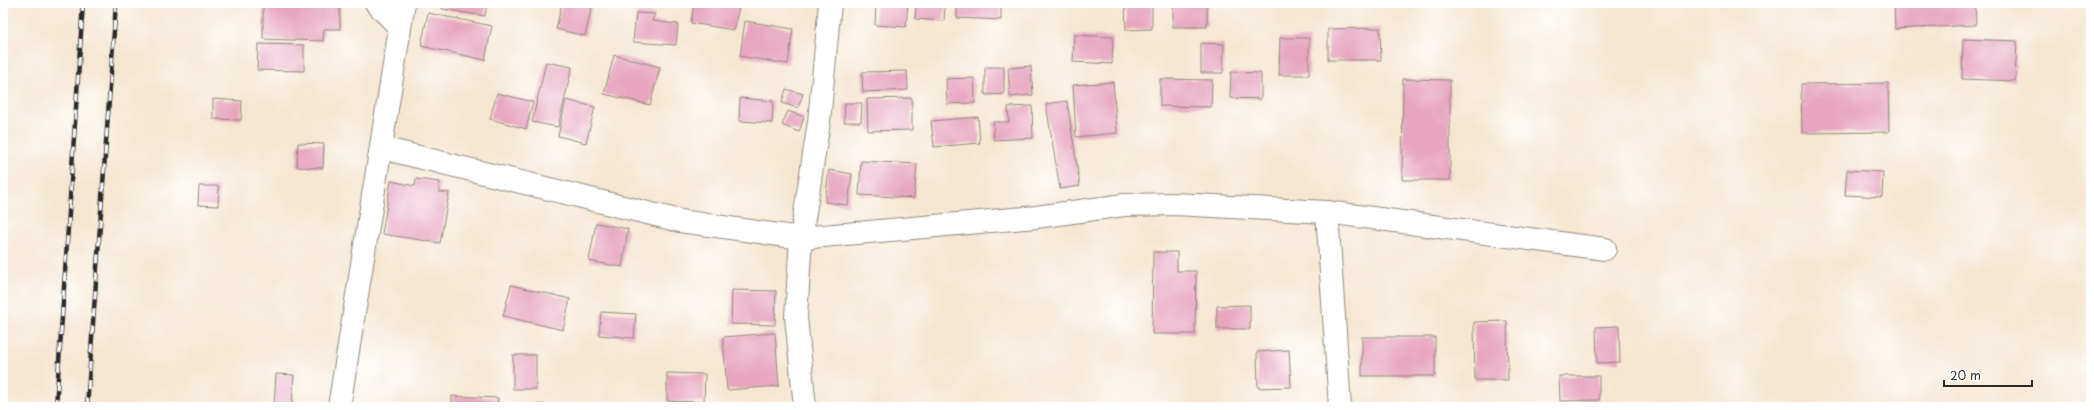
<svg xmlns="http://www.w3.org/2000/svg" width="2094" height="410" font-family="'Playpen Sans',sans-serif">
	<rect width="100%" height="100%" fill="#fff"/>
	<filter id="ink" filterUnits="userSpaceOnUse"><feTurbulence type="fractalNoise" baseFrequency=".025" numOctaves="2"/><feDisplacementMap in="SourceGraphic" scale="8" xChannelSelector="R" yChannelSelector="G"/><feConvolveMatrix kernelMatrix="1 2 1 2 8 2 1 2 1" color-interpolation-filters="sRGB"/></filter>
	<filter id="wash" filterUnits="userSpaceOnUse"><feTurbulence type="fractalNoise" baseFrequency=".012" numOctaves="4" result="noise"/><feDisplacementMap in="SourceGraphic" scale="16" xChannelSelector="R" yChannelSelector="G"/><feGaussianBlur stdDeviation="0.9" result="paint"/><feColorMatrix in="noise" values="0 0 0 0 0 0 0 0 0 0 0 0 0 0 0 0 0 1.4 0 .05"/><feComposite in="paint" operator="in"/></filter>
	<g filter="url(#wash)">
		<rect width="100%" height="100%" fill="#f5e6d0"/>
		<g id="blocks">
			<!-- building -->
			<g fill="#e7a5c0">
				<path d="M 263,3 L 340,3 L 340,29 L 324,29 L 323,41 L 263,39 Z"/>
				<path d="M 443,3 L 487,3 L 485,16 L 442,9 Z"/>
				<path d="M 562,3 L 576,3 L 592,6 L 585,36 L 556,29 Z"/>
				<path d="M 694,3 L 717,3 L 739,7 L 734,30 L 691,23 Z"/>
				<path d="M 876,3 L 908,3 L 906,27 L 875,25 Z"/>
				<path d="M 916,3 L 945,3 L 944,21 L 915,19 Z"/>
				<path d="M 957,3 L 1001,3 L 1001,20 L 957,18 Z"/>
				<path d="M 1125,3 L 1152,3 L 1152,29 L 1126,30 Z"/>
				<rect x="1173" y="3" width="34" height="24"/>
				<path d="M 1894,3 L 1975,3 L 1976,25 L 1895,29 Z"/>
				<path d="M 428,13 L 492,26 L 485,60 L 421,46 Z"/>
				<path d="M 636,13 L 655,14 L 652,21 L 678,24 L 676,45 L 633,42 Z"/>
				<path d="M 745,21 L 793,29 L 788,64 L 740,56 Z"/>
				<path d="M 1380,28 L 1381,60 L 1328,60 L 1328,29 Z"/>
				<path d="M 1074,35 L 1113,37 L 1112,64 L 1073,62 Z"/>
				<path d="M 1280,38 L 1309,38 L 1309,75 L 1279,75 Z"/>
				<path d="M 1963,39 L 2017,41 L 2015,81 L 1962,79 Z"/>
				<path d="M 1201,43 L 1224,44 L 1223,73 L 1201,73 Z"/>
				<path d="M 258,44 L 304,45 L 304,71 L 257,70 Z"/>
				<path d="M 614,55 L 660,67 L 650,105 L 604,94 Z"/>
				<path d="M 546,62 L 572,67 L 558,127 L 532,122 Z"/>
				<path d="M 1031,66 L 1033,95 L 1010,97 L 1008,68 Z"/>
				<path d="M 985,67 L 1004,67 L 1004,94 L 985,95 Z"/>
				<path d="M 907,71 L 908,90 L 863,92 L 862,72 Z"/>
				<path d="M 1231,72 L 1261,73 L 1261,99 L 1230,98 Z"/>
				<path d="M 974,78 L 975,103 L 947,104 L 946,79 Z"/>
				<path d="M 1160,79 L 1212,80 L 1211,107 L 1160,106 Z"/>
				<path d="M 1403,79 L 1450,80 L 1450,180 L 1402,180 Z"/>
				<path d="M 1113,82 L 1117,133 L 1076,137 L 1073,85 Z"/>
				<path d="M 1888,83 L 1889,132 L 1802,133 L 1801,84 Z"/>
				<path d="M 786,89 L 803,94 L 798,108 L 782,103 Z"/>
				<path d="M 497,93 L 533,102 L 526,129 L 490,119 Z"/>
				<path d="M 740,98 L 773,101 L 772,123 L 739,121 Z"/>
				<path d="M 912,98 L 912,130 L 868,131 L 867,99 Z"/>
				<path d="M 213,99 L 242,101 L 241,120 L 213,119 Z"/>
				<path d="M 566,100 L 595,107 L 586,143 L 558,136 Z"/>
				<path d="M 1067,101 L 1080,186 L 1060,189 L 1046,104 Z"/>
				<path d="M 845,103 L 862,103 L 861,122 L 844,122 Z"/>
				<path d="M 1032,106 L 1033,138 L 994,140 L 993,122 L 1009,122 L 1008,107 Z"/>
				<path d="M 788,111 L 804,117 L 799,132 L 782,125 Z"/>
				<path d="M 978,117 L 980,143 L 934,147 L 931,121 Z"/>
				<path d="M 298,143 L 324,144 L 323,168 L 297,167 Z"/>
				<path d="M 861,161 L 917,164 L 914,198 L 859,195 Z"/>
				<path d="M 829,170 L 852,174 L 848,205 L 825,202 Z"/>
				<path d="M 1847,170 L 1883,172 L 1882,197 L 1845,195 Z"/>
				<path d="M 416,179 L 440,182 L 439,192 L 449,193 L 440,243 L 382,234 L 391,181 L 415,186 Z"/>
				<path d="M 199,186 L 219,186 L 218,206 L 198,205 Z"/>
				<path d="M 596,223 L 628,229 L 622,267 L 589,261 Z"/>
				<path d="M 1153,252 L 1177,252 L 1177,271 L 1196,271 L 1195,334 L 1152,334 Z"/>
				<path d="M 511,285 L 570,299 L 563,330 L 503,316 Z"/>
				<path d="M 732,290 L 776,291 L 775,325 L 731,324 Z"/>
				<path d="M 1250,305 L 1250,329 L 1217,329 L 1217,306 Z"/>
				<path d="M 601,312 L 636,314 L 634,338 L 599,335 Z"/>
				<path d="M 1507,321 L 1508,380 L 1475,380 L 1474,322 Z"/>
				<path d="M 1619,326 L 1620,362 L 1597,363 L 1596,327 Z"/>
				<path d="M 775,333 L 779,386 L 727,390 L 723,337 Z"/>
				<rect x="1362" y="337" width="73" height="39"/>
				<path d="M 1289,350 L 1291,387 L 1258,388 L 1257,352 Z"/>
				<rect x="513" y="355" width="23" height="34"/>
				<path d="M 667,373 L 705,374 L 704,402 L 667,401 Z"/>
				<path d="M 276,374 L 294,375 L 292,407 L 274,407 Z"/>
				<path d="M 1559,376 L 1599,376 L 1599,400 L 1560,401 Z"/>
				<path d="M 452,396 L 498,398 L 497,407 L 452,407 Z"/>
				<path d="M 533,404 L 570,406 L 570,407 L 533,407 Z"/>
			</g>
		</g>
	</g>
	<g filter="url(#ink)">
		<use href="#blocks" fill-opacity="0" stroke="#90887e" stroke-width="1"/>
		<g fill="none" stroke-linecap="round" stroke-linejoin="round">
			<defs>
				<g id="minor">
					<path d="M 376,3 L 400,28"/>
					<path d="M 382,148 L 680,221 L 801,238 L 1036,217 L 1124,205 L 1175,204 L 1327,212 L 1605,249"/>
					<path d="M 1327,212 L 1340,407"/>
					<path d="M 339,407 L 404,3"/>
					<path d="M 805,407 L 796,317 L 801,238 L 819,122 L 830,3"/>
				</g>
			</defs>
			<!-- minor casing -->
			<use href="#minor" stroke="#90887e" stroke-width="24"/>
			<!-- minor -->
			<use href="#minor" stroke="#fff" stroke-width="22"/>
			<defs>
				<g id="rail">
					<path d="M 56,407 L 83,3"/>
					<path d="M 87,407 L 116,3"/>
				</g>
			</defs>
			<!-- rail casing -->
			<use href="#rail" stroke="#2b2b2b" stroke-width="4.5"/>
			<!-- rail -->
			<use href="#rail" stroke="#fff" stroke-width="3" stroke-dasharray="9" stroke-linecap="butt"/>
		</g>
	</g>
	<!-- margin -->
	<rect width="2094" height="410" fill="none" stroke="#fff" stroke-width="16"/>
	<!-- scale -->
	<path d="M1944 380v6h88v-6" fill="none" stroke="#2b2b2b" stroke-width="2"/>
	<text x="1950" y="380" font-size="12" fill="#2b2b2b" stroke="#ffffff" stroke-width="3" paint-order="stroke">20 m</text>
</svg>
